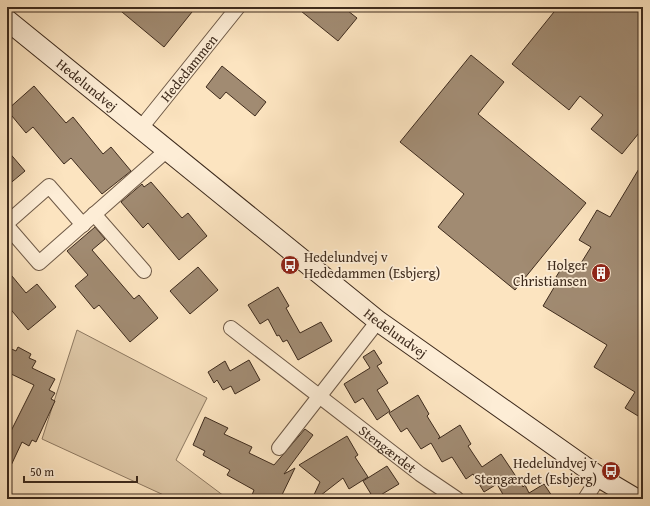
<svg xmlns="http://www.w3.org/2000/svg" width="650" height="506" font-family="'Gentium Book Plus',serif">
	<rect width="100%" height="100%" fill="#fce4c0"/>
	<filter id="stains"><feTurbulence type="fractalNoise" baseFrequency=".005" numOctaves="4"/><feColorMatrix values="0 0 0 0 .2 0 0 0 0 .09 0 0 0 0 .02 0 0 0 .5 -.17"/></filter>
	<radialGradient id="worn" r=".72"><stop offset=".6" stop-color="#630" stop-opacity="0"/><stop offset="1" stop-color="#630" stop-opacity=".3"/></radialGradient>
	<!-- green -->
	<path fill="#dcc5a4" stroke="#8d7860" d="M 77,330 L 207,398 L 176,460 L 228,499 L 167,499 L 168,497 L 42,439 Z"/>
	<!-- building -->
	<g fill="#a18b72" stroke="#3e2b1d">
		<path d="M 116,7 L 196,7 L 164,47 Z"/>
		<path d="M 296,7 L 343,7 L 357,18 L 338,41 Z"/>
		<path d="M 558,7 L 643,7 L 643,128 L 622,154 L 591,129 L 603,115 L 580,96 L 569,110 L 512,64 Z"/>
		<path d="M 471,55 L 504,82 L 478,114 L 586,203 L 515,290 L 438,227 L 464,194 L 400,142 Z"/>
		<path d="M 222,66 L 266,102 L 255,116 L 226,92 L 220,99 L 206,87 Z"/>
		<path d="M 34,86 L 66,123 L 73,117 L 103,154 L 111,147 L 131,171 L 102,194 L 71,158 L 64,164 L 33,127 L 26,133 L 7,110 Z"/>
		<path d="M 7,150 L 25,171 L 7,186 Z"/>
		<path d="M 643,162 L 643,419 L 625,408 L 635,392 L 594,367 L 607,345 L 543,306 L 559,279 L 556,277 L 566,261 L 578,268 L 591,247 L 579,240 L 597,210 L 610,217 Z"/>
		<path d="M 151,182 L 182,218 L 188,213 L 207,236 L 179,260 L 148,223 L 143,228 L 121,202 L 142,184 L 144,187 Z"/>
		<path d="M 95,227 L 105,239 L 92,250 L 134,299 L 139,295 L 158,318 L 130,342 L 99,305 L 94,309 L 75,286 L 88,275 L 67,251 Z"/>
		<path d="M 198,267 L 218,290 L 190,314 L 170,291 Z"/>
		<path d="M 7,270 L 26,293 L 37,284 L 56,307 L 28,330 L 7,305 Z"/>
		<path d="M 278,287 L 289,306 L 286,308 L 300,333 L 321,322 L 332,341 L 298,360 L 287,340 L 283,342 L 279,335 L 277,336 L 268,319 L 260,324 L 248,305 Z"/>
		<path d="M 7,347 L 16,351 L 18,347 L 31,354 L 29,358 L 36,361 L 32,368 L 55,379 L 49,390 L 55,393 L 51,399 L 55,401 L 36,442 L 32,440 L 29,446 L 22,442 L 7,474 L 7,439 L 34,385 L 7,372 Z"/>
		<path d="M 374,350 L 382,363 L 377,366 L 388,383 L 377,390 L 390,411 L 377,420 L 363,398 L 355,403 L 344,384 L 370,368 L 363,357 Z"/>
		<path d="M 249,360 L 260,380 L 235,394 L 231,386 L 223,390 L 217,380 L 214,383 L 208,372 L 225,361 L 230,371 Z"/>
		<path d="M 418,395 L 429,414 L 427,416 L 440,437 L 438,439 L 460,425 L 471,444 L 468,446 L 482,467 L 501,454 L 523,487 L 525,485 L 529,493 L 544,484 L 554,499 L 503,499 L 505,498 L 497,484 L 484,492 L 473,474 L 466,479 L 452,457 L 442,462 L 431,443 L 421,449 L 407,428 L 401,432 L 389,413 Z"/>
		<path d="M 205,417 L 228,428 L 224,434 L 252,447 L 249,453 L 274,465 L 305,429 L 313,435 L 284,474 L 295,468 L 280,499 L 253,499 L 255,496 L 252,495 L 254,490 L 227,475 L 230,470 L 203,455 L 205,451 L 193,445 Z"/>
		<path d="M 347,436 L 358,455 L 355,457 L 368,477 L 349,489 L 343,478 L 316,499 L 312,499 L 320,482 L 299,465 Z"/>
		<path d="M 387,466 L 399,484 L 374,499 L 363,481 Z"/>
	</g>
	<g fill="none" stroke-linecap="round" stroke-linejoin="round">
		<defs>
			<g id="street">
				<path id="s1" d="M 140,129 L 238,7"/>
				<path d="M 94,214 L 144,271"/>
				<path d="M 7,223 L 49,186 L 83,225"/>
				<path d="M 7,226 L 39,263 L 166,151"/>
				<path id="s2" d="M 231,328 L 420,474 L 457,499"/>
				<path d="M 279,448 L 378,321"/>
				<path d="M 585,499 L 599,477"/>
			</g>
			<g id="secondary">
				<path id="s3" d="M 7,20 L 378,321 L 599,477 L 636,499"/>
			</g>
		</defs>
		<!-- street casing -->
		<use href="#street" stroke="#6e5946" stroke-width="16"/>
		<!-- secondary casing -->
		<use href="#secondary" stroke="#3e2b1d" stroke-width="22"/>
		<!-- street -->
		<use href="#street" stroke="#fdedd6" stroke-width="14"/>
		<!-- secondary -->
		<use href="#secondary" stroke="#fdedd6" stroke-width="20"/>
	</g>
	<!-- icons -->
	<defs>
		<symbol id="bus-disc" viewBox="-11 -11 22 22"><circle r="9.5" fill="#8f2418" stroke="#fdedd6"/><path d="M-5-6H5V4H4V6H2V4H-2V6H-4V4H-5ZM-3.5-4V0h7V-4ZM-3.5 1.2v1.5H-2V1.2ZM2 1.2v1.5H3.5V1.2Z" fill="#fff"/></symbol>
		<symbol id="building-disc" viewBox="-11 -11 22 22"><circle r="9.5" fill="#8f2418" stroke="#fdedd6"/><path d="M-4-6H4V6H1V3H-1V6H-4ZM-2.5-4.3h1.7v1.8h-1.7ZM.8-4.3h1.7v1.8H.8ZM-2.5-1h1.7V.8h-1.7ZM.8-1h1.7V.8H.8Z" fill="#fff"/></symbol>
	</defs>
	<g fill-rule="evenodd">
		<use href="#bus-disc" x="279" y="254" width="22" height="22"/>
		<use href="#building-disc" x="590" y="262" width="22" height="22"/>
		<use href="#bus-disc" x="600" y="460" width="22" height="22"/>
	</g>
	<g text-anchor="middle" stroke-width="3.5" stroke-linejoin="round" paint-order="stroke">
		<!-- street labels -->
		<g font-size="14" fill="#3e2b1d" stroke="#fdedd6">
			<text dy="5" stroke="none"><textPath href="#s1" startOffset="78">Hededammen</textPath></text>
			<text dy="5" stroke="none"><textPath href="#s3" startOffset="103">Hedelundvej</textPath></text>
			<text dy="5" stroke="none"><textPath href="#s3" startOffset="499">Hedelundvej</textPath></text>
			<text dy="5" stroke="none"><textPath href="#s2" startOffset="198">Stengærdet</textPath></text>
		</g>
		<!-- poi labels -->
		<g font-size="14" fill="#3e2b1d" stroke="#fdedd6" text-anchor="end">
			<text x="304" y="262" text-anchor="start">Hedelundvej v<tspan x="304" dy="16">Hededammen (Esbjerg)</tspan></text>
			<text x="587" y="270">Holger<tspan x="587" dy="16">Christiansen</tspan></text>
			<text x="597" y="468">Hedelundvej v<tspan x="597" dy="16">Stengærdet (Esbjerg)</tspan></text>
		</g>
	</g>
	<!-- margin -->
	<rect width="650" height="506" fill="none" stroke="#fce4c0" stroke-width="24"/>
	<rect x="8" y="8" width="634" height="490" fill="none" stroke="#3e2b1d" stroke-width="2"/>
	<rect x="12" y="12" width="626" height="482" fill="none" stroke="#3e2b1d"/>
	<!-- scale -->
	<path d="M24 476v6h113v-6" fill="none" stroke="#3e2b1d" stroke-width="2"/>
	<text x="30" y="476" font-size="12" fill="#3e2b1d" stroke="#fdedd6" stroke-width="3" paint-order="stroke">50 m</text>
	<rect width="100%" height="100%" filter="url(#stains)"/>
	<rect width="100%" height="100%" fill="url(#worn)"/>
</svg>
